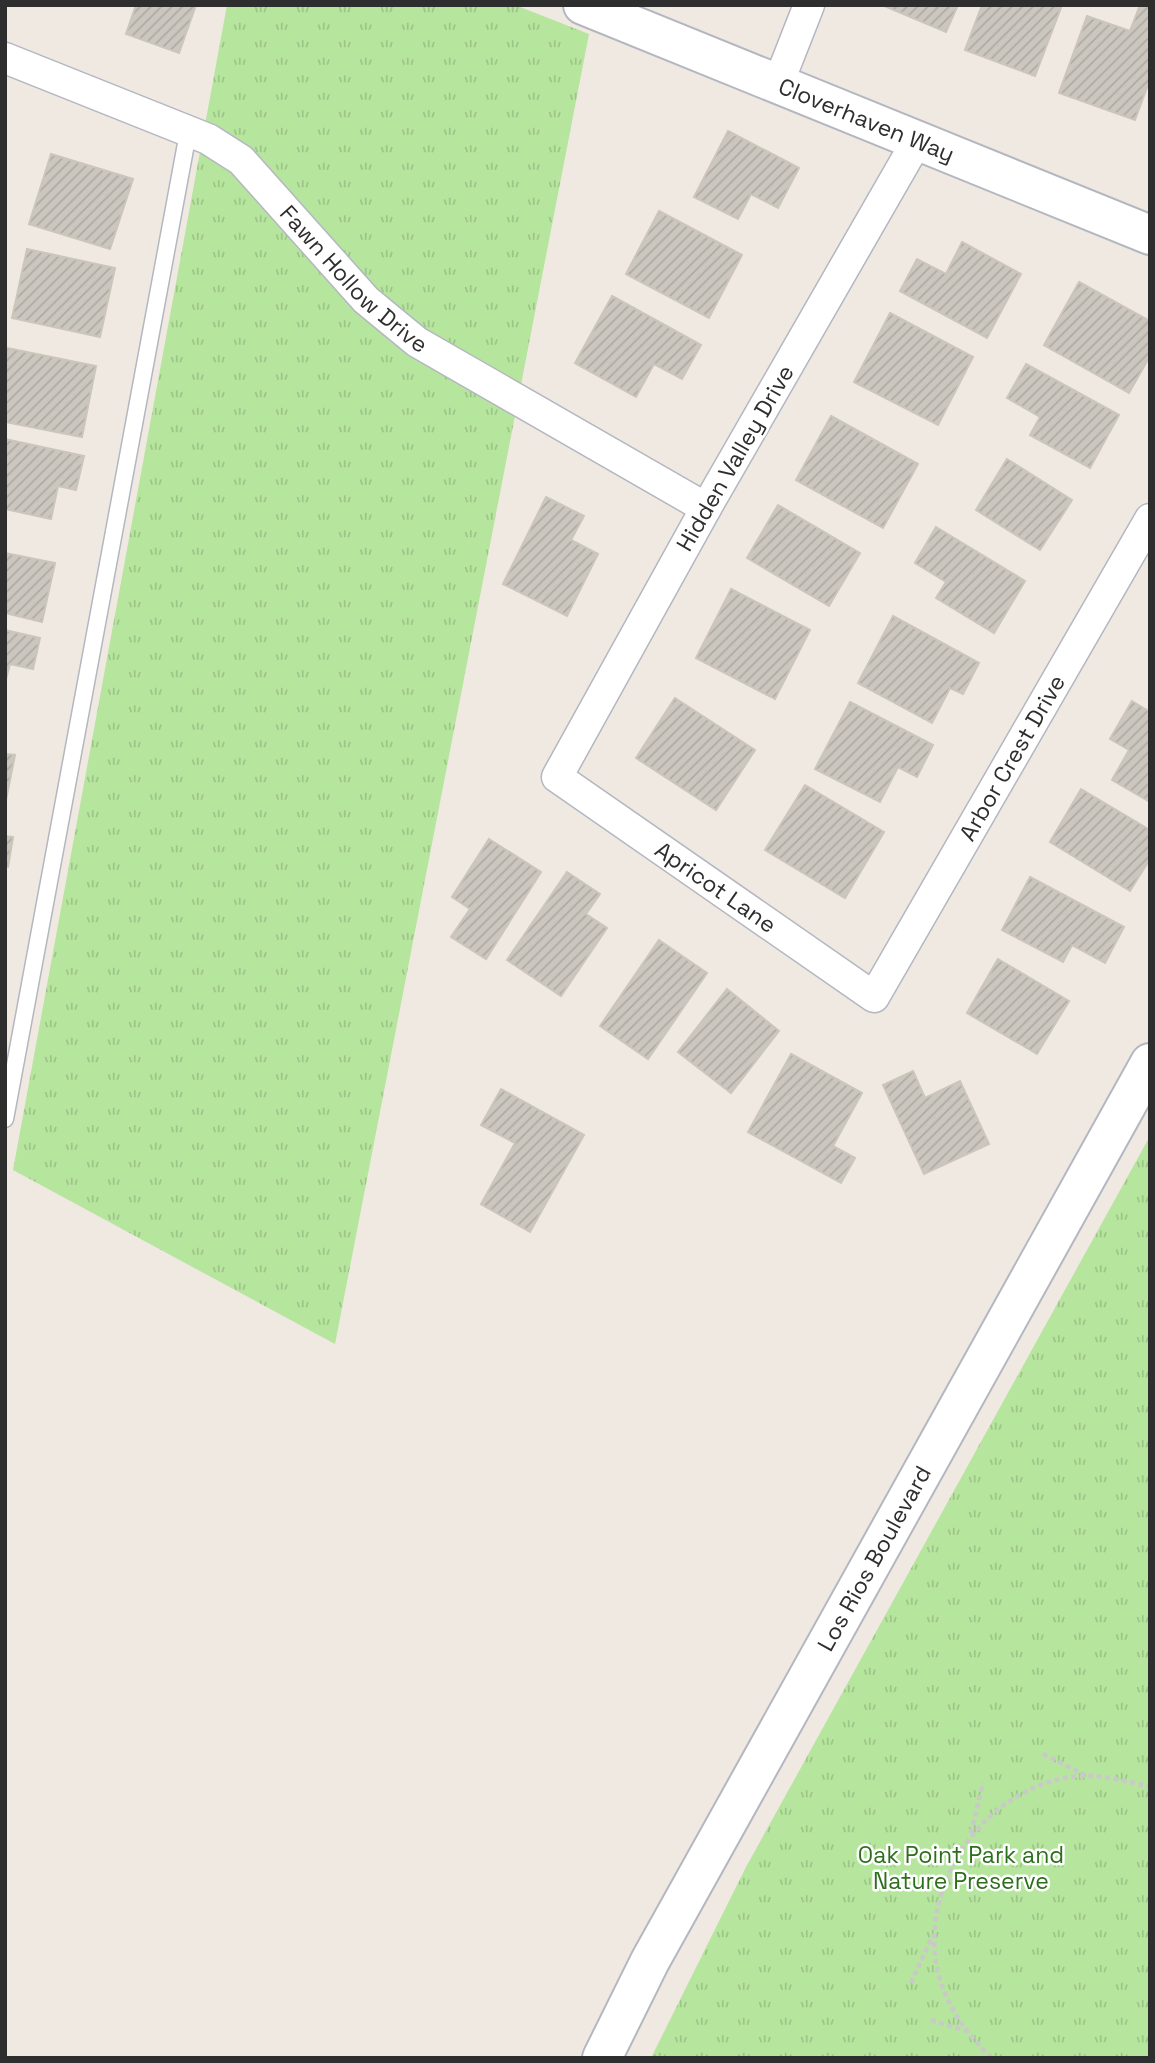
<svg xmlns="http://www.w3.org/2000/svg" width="1155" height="2063" font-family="'Space Grotesk',sans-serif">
	<defs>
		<pattern id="grass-tufts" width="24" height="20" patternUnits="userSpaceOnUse" patternTransform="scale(1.75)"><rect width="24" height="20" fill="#b6e59e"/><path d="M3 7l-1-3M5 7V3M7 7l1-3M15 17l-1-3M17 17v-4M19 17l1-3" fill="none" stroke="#9dc588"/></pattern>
		<pattern id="building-hatch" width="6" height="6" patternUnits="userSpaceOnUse" patternTransform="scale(1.75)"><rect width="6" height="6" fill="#cbc7bf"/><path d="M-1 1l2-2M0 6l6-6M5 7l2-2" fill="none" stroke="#afaba4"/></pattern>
	</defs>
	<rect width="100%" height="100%" fill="#efe9e1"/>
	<!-- grass -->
	<g fill="url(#grass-tufts)">
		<path d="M 227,5 L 515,5 L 589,34 L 335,1344 L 13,1170 Z"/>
		<path d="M 1150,1136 L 1150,2058 L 651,2058 L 746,1867 Z"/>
	</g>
	<!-- building -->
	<g fill="url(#building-hatch)" stroke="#cbc5ba" stroke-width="2">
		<path d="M 136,5 L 196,5 L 179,53 L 126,34 Z"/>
		<path d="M 882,5 L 958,5 L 946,32 Z"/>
		<path d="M 982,5 L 1062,5 L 1035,76 L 965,50 Z"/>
		<path d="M 1140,5 L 1150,6 L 1150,79 L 1135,120 L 1059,93 L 1087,16 L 1130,31 Z"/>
		<path d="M 728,131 L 799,168 L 778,208 L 751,194 L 738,219 L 694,197 Z"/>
		<path d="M 51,154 L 133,179 L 110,249 L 29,224 Z"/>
		<path d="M 659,211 L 742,255 L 709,318 L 626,274 Z"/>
		<path d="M 962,242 L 1021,274 L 987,338 L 900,291 L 917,259 L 946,274 Z"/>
		<path d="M 27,249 L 115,268 L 100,337 L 12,318 Z"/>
		<path d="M 1079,282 L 1150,321 L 1150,356 L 1129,393 L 1044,345 Z"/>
		<path d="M 612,296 L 701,345 L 682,379 L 654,364 L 636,397 L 575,363 Z"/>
		<path d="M 890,313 L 973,357 L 938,425 L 854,382 Z"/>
		<path d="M 7,348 L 96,366 L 82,437 L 5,422 L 5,359 Z"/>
		<path d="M 1026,364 L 1119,415 L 1090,468 L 1030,435 L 1040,417 L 1007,398 Z"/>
		<path d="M 831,416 L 918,464 L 883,528 L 796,480 Z"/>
		<path d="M 5,439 L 84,456 L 76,490 L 58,486 L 51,519 L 5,509 Z"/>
		<path d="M 1007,459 L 1072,500 L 1040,550 L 976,510 Z"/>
		<path d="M 546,497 L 584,516 L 571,540 L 598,554 L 567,616 L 503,584 Z"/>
		<path d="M 778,505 L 860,553 L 829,606 L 747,558 Z"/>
		<path d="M 936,527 L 1025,581 L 994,633 L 936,598 L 946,582 L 915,563 Z"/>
		<path d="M 5,553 L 55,563 L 42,622 L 5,613 Z"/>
		<path d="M 731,589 L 810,630 L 775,699 L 696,658 Z"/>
		<path d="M 893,616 L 979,663 L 963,694 L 950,688 L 932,723 L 858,683 Z"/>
		<path d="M 5,630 L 40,638 L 33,669 L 10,664 L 5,683 Z"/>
		<path d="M 675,698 L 755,750 L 716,810 L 636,758 Z"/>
		<path d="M 1132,701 L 1150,712 L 1150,802 L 1112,780 L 1129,750 L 1110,739 Z"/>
		<path d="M 850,702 L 933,745 L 917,777 L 898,767 L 880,802 L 815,769 Z"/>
		<path d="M 5,754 L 15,755 L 5,805 Z"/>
		<path d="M 805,785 L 884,832 L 845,898 L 765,850 Z"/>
		<path d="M 1081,789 L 1150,830 L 1150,859 L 1130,891 L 1050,842 Z"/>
		<path d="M 5,836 L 13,837 L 8,867 L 5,866 Z"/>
		<path d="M 489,839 L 541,872 L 486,959 L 451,937 L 470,909 L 452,897 Z"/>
		<path d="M 567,872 L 600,894 L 586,914 L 607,928 L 561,996 L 507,960 Z"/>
		<path d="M 1030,877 L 1124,927 L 1105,963 L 1072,945 L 1063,962 L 1002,930 Z"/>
		<path d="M 659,940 L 707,973 L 648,1059 L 600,1026 Z"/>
		<path d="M 998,959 L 1069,1001 L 1037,1054 L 967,1013 Z"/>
		<path d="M 727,989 L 779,1031 L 731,1093 L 678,1052 Z"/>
		<path d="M 791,1054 L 862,1093 L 833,1146 L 855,1158 L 841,1183 L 748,1132 Z"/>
		<path d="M 913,1071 L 925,1098 L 960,1081 L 989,1144 L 924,1174 L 883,1085 Z"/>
		<path d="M 501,1089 L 584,1135 L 530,1232 L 481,1204 L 515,1143 L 481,1125 Z"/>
	</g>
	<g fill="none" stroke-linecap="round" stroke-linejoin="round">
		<defs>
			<path id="service" d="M 5,1119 L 188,133"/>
			<g id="minor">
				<path id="s1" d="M 5,58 L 208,139 L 241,160 L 366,300 L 417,342 L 706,508"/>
				<path d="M 778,84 L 809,5"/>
				<path id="s2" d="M 917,141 L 706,508 L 557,777 L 874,997 L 1150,519"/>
			</g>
			<g id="tertiary">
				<path id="s3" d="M 583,5 L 1150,235"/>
				<path id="s4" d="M 602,2058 L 650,1961 L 1150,1063"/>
			</g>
		</defs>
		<!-- service casing -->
		<use href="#service" stroke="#b4b7c1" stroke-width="19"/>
		<!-- minor casing -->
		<use href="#minor" stroke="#b4b7c1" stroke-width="33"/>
		<!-- tertiary casing -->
		<use href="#tertiary" stroke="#b4b7c1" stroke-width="42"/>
		<!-- path -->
		<g stroke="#c9c9c9" stroke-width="4.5" stroke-dasharray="5 3.5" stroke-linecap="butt">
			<path d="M 1043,1754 L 1085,1775"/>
			<path d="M 971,1833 L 983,1783"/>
			<path d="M 911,1983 L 933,1935"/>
			<path d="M 931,2020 L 966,2031"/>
			<path d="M 991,2058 C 964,2031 942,2000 936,1962 C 923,1880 984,1793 1065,1778 C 1095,1772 1121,1780 1150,1787"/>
		</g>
		<!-- service -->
		<use href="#service" stroke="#fff" stroke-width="16"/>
		<!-- minor -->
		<use href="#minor" stroke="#fff" stroke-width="30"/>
		<!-- tertiary -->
		<use href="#tertiary" stroke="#fff" stroke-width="38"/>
	</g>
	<g text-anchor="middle" stroke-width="5" stroke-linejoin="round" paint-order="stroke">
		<!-- street labels -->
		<g font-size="23" fill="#2e2e2e" stroke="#fff">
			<text dy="8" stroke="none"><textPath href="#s3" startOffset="306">Cloverhaven Way</textPath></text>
			<text dy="8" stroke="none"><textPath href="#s1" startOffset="422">Fawn Hollow Drive</textPath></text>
			<text transform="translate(735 458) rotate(-60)" y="8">Hidden Valley Drive</text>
			<text dy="8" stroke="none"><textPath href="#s2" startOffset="1393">Arbor Crest Drive</textPath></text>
			<text dy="8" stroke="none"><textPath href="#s2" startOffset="924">Apricot Lane</textPath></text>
			<text dy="8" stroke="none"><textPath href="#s4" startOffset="569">Los Rios Boulevard</textPath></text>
		</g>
		<!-- park labels -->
		<g font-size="23" fill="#2c6e1b" stroke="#fff">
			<text x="961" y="1863">Oak Point Park and<tspan x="961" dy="26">Nature Preserve</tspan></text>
		</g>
	</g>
	<!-- border -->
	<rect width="1155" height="2063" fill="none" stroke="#2e2e2e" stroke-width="14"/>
</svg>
